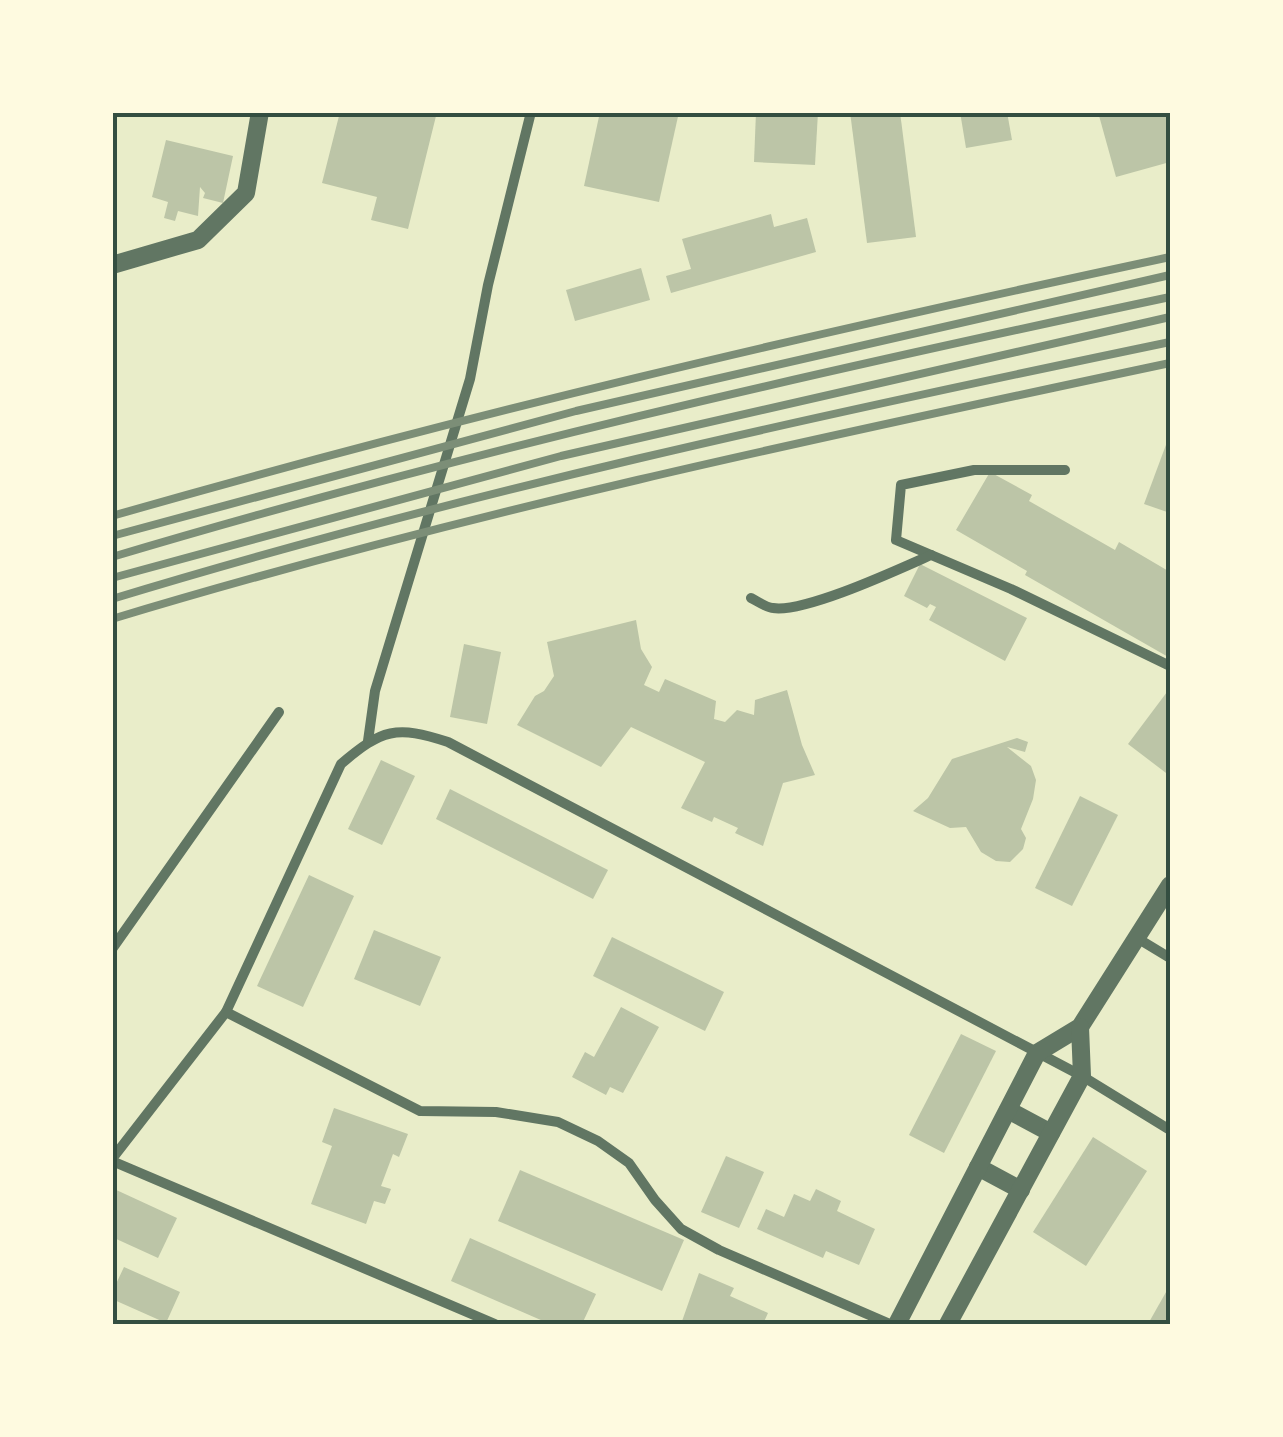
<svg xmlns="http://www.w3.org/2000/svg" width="1283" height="1437" font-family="'PT Sans',sans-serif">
	<rect width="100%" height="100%" fill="#e9edc9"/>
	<!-- building -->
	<g fill="#bcc5a7">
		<path d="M 340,112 L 437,112 L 408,229 L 371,220 L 377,197 L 322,183 Z"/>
		<path d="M 600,112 L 679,112 L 659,202 L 584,186 Z"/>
		<path d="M 756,112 L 818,112 L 815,165 L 754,162 Z"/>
		<path d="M 850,112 L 900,112 L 916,237 L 867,243 Z"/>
		<path d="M 960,112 L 1007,112 L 1012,140 L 966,148 Z"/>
		<path d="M 1098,112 L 1170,112 L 1170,162 L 1116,177 Z"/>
		<path d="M 166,140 L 233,156 L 223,203 L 203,198 L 205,193 L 200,187 L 198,216 L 178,211 L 175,221 L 164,218 L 168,202 L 152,197 Z"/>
		<path d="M 771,214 L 774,227 L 807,218 L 816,252 L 671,293 L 666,276 L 691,269 L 682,239 Z"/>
		<path d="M 641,268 L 650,300 L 575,321 L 566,290 Z"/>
		<path d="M 1170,434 L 1170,513 L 1144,504 Z"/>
		<path d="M 990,472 L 1032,495 L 1029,501 L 1115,550 L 1119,542 L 1170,572 L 1170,658 L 1025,575 L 1027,571 L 956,530 Z"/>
		<path d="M 920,564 L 1027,618 L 1005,661 L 929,620 L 936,607 L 930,604 L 927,608 L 904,596 Z"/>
		<path d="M 636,620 L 641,649 L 652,667 L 644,685 L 659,692 L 665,679 L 716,701 L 714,719 L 725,722 L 737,710 L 754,715 L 755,700 L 787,690 L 802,745 L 815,775 L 783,783 L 763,846 L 735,833 L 738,828 L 714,817 L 712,822 L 681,808 L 705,762 L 631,727 L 601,767 L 517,725 L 535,696 L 544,691 L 554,676 L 547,642 Z"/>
		<path d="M 464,644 L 501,652 L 487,724 L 450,717 Z"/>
		<path d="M 1170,688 L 1170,776 L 1128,744 Z"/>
		<path d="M 1017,738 L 1028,742 L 1025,752 L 1007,747 L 1031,766 L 1036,780 L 1033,799 L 1021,829 L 1026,838 L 1023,849 L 1010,862 L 996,861 L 981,852 L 966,827 L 950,828 L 913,811 L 928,798 L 952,759 Z"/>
		<path d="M 381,760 L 415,776 L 382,845 L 348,829 Z"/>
		<path d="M 450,789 L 608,870 L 593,899 L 436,819 Z"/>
		<path d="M 1080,796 L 1118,815 L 1072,906 L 1035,888 Z"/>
		<path d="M 309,875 L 354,896 L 303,1007 L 257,986 Z"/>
		<path d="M 374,930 L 441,957 L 420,1006 L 354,979 Z"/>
		<path d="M 612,937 L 724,992 L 705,1031 L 593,976 Z"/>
		<path d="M 621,1007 L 659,1027 L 623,1093 L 610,1087 L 606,1095 L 572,1077 L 585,1052 L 594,1057 Z"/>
		<path d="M 961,1034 L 996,1051 L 944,1153 L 909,1135 Z"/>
		<path d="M 334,1108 L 408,1134 L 399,1157 L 393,1154 L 381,1186 L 391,1189 L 385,1204 L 374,1201 L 366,1224 L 311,1204 L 332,1146 L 322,1142 Z"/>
		<path d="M 1093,1137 L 1147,1171 L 1086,1266 L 1033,1232 Z"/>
		<path d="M 726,1156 L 764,1172 L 739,1228 L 701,1212 Z"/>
		<path d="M 520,1170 L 684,1240 L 662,1291 L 498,1221 Z"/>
		<path d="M 112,1188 L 177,1218 L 158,1258 L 112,1237 Z"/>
		<path d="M 816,1189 L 841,1201 L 837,1211 L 875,1229 L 859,1265 L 826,1251 L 823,1258 L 757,1229 L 766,1209 L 784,1217 L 794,1194 L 810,1201 Z"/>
		<path d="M 470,1238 L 596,1294 L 582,1324 L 550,1324 L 451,1281 Z"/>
		<path d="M 124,1267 L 180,1292 L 166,1323 L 112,1299 L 112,1283 L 116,1284 Z"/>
		<path d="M 699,1273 L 734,1288 L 730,1296 L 768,1313 L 763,1324 L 681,1324 Z"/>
		<path d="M 1170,1285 L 1170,1324 L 1148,1324 Z"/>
	</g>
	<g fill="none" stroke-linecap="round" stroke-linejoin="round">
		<!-- minor -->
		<g stroke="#617663" stroke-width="10">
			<path d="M 1065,470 L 974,470 L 901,485 L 896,540 L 1011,589 L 1170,666"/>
			<path d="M 751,598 C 757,601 767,608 773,608 C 805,613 899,569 931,555"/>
			<path d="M 368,741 L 375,691 L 470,379 L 488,285 L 531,112"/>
			<path d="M 1137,938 L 1170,958"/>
			<path d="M 112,949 L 279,712"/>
			<path d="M 226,1012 L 420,1111 L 496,1112 L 558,1122 L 598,1141 L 629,1163 L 655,1200 L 681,1229 L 719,1250 L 890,1324"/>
			<path d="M 112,1159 L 226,1012 L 341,764 C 382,729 396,725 448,742 L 1082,1076 L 1170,1130"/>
			<path d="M 112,1161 L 495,1324"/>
		</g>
		<!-- tertiary -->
		<g stroke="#617663" stroke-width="18">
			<path d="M 112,265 L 198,240 L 246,193 L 260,112"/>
			<path d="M 1008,1110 L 1051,1133"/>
			<path d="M 978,1167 L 1021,1190"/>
			<path d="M 897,1324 L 1037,1053 L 1080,1027 L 1170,885"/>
			<path d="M 948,1324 L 1082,1076 L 1080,1027"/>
		</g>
		<!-- rail -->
		<g stroke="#7c8e77" stroke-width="8">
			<path d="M 112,516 C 462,415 815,333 1170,257"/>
			<path d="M 112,536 L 576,411 L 1170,275"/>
			<path d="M 112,557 C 460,453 816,372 1170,297"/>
			<path d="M 112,578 L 561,456 L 1170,317"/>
			<path d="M 112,599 C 460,493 815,416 1170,342"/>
			<path d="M 112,619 C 459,514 816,438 1170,363"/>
		</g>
	</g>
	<!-- border -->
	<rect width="1283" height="1437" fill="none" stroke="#fefae0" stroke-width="230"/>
	<rect x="115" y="115" width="1053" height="1207" fill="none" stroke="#344e41" stroke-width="4"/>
</svg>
